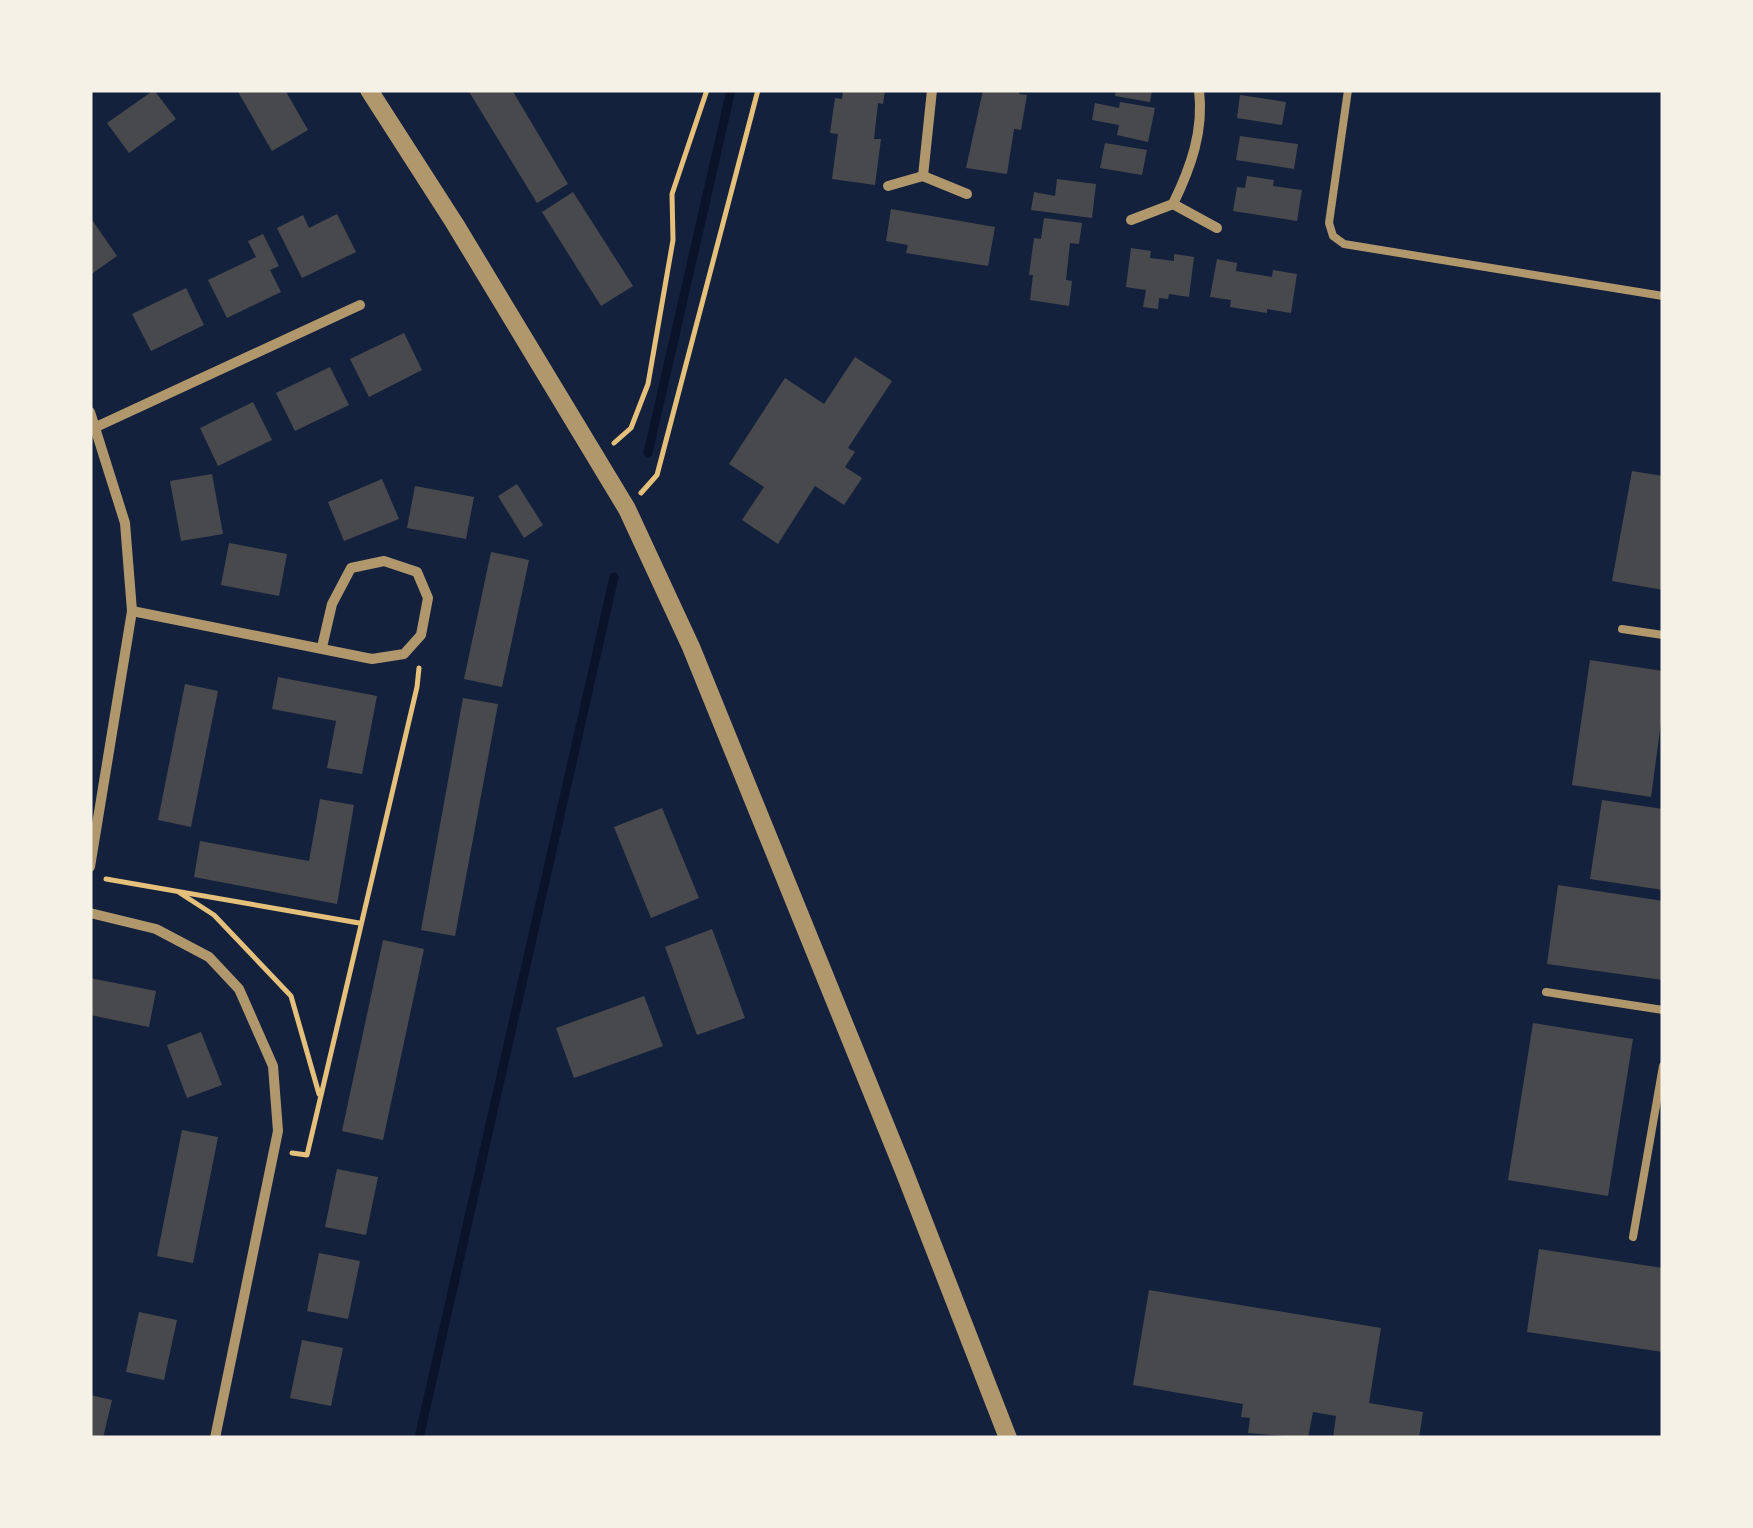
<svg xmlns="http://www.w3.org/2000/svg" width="1753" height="1528" font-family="Manrope,sans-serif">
	<rect width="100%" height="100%" fill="#14213d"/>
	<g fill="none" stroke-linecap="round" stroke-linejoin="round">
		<!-- stream -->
		<g stroke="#0b132b" stroke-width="9">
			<path d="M 648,453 L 731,90"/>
			<path d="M 419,1438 L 614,577"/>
		</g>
	</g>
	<!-- building -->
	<g fill="#48494c">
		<path d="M 154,90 L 176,119 L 129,153 L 107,123 Z"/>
		<path d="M 237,90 L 285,90 L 308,130 L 272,151 Z"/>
		<path d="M 468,90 L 512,90 L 568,184 L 537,203 Z"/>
		<path d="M 843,90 L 885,90 L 883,104 L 878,103 L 874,139 L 881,139 L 875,185 L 832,179 L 838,134 L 830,133 L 835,98 L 842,99 Z"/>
		<path d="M 983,90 L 1020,90 L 1019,94 L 1027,95 L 1021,130 L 1014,129 L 1007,174 L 966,168 Z"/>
		<path d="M 1116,90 L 1152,90 L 1150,102 L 1115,96 Z"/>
		<path d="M 1240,95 L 1286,102 L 1282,125 L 1237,118 Z"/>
		<path d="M 1120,102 L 1155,108 L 1148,142 L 1117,135 L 1119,125 L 1092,120 L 1095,103 L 1119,108 Z"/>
		<path d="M 1240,136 L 1298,144 L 1294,169 L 1236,160 Z"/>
		<path d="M 1105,143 L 1147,150 L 1142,175 L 1100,168 Z"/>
		<path d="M 1247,176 L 1274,180 L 1273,186 L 1302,190 L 1297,221 L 1233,211 L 1237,187 L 1245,188 Z"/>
		<path d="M 1057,179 L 1096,184 L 1092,218 L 1031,210 L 1034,192 L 1055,196 Z"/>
		<path d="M 573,192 L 633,286 L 601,306 L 542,212 Z"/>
		<path d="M 891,209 L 995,227 L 988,266 L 906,253 L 908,245 L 886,241 Z"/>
		<path d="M 337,214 L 356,252 L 302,278 L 277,228 L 303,215 L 309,228 Z"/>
		<path d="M 90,217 L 117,256 L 90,275 Z"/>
		<path d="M 1044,218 L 1082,223 L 1079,244 L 1070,243 L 1066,280 L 1072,281 L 1069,306 L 1030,300 L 1033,275 L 1029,275 L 1034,238 L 1041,239 Z"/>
		<path d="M 263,234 L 279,266 L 270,270 L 281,292 L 227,318 L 208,280 L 256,257 L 248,241 Z"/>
		<path d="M 1131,248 L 1151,251 L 1150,258 L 1174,261 L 1174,254 L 1194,257 L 1189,297 L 1169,294 L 1168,299 L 1159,298 L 1158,309 L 1143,307 L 1146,290 L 1126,287 Z"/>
		<path d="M 1217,259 L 1237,263 L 1236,271 L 1272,277 L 1273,270 L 1297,274 L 1291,313 L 1267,309 L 1267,313 L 1230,307 L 1231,300 L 1210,297 Z"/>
		<path d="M 186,288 L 204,325 L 151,351 L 132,314 Z"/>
		<path d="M 404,333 L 422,370 L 369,397 L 350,359 Z"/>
		<path d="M 855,357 L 892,381 L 848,448 L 855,452 L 845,467 L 862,478 L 844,505 L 815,486 L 778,544 L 742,520 L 764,487 L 729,464 L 785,378 L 824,404 Z"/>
		<path d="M 330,367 L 349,405 L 295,431 L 276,393 Z"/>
		<path d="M 253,402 L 272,440 L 218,466 L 200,428 Z"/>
		<path d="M 1632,471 L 1663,476 L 1663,590 L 1612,581 Z"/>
		<path d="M 212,474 L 223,534 L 181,541 L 170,481 Z"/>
		<path d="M 382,479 L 399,519 L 344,541 L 328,502 Z"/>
		<path d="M 517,484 L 543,525 L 524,538 L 498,496 Z"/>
		<path d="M 415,486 L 474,497 L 466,539 L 407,528 Z"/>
		<path d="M 229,543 L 287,554 L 279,596 L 221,585 Z"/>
		<path d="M 491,552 L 529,560 L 502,687 L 464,679 Z"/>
		<path d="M 1590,660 L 1663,671 L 1663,708 L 1651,797 L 1572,785 Z"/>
		<path d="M 278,677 L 377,696 L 362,774 L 327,768 L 336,721 L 272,709 Z"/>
		<path d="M 185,684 L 218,691 L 191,827 L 158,820 Z"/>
		<path d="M 463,698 L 498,704 L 455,936 L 421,930 Z"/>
		<path d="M 320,799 L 354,805 L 337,904 L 194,877 L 200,841 L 309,861 Z"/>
		<path d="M 1602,800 L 1663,809 L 1663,890 L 1590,879 Z"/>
		<path d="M 662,808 L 699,898 L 651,918 L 614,827 Z"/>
		<path d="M 1558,885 L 1663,901 L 1663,980 L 1547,964 Z"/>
		<path d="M 712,929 L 745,1018 L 697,1035 L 665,947 Z"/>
		<path d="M 383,940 L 424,949 L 383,1140 L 342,1131 Z"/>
		<path d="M 90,978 L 156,991 L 149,1027 L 90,1015 Z"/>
		<path d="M 644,996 L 663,1046 L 574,1078 L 556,1028 Z"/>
		<path d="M 1533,1023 L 1633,1039 L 1608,1196 L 1508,1180 Z"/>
		<path d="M 201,1032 L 222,1085 L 187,1098 L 167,1045 Z"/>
		<path d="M 182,1130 L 218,1137 L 193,1263 L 157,1256 Z"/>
		<path d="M 337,1169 L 378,1177 L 366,1235 L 325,1227 Z"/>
		<path d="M 1539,1249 L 1663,1268 L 1663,1352 L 1527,1332 Z"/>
		<path d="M 319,1253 L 360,1261 L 348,1319 L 307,1311 Z"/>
		<path d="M 1149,1290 L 1381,1328 L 1369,1403 L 1423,1412 L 1419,1438 L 1333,1438 L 1336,1416 L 1313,1412 L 1308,1438 L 1248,1433 L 1250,1418 L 1241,1417 L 1243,1404 L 1133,1385 Z"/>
		<path d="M 139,1312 L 177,1320 L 164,1380 L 126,1372 Z"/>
		<path d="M 302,1340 L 343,1348 L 331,1406 L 290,1398 Z"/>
		<path d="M 90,1395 L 112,1400 L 103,1438 L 90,1438 Z"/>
	</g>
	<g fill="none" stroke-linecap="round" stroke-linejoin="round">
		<!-- path -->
		<g stroke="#e5c07b" stroke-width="5">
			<path d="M 614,443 L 631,428 L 648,384 L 673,240 L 672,194 L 707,90"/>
			<path d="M 641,493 L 657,475 L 758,90"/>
			<path d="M 106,879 L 359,923"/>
			<path d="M 180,893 L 214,915 L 291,996 L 319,1094"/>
			<path d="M 292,1153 L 307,1155 L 417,687 L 419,668"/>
		</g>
		<!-- service -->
		<g stroke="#b1986c" stroke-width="8">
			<path d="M 1348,90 L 1329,223 L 1333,236 L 1344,244 L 1663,296"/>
			<path d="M 1622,629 L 1663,635"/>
			<path d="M 1546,992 L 1663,1010"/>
			<path d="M 1633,1237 L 1663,1066"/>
		</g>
		<!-- minor -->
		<g stroke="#b1986c" stroke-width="10">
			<path d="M 923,176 L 932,90"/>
			<path d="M 888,186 L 923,176 L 967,194"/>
			<path d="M 1173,204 C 1191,167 1204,131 1199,90"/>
			<path d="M 1131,220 L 1173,204 L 1217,228"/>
			<path d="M 90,412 L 125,523 L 132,611 L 90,867"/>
			<path d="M 96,427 L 360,305"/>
			<path d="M 132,611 L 372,659 L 404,654 L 421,635 L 428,598 L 417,572 L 384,561 L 351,568 L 332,604 L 322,647"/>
			<path d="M 90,913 L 156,929 L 209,957 L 239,989 L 273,1066 L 278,1131 L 215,1438"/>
		</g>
		<!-- tertiary -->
		<path stroke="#b1986c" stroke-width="18" d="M 369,90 L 455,224 L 627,509 L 691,647 L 904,1171 L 1008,1438"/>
	</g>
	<!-- border -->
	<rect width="1753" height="1528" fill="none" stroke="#f6f1e7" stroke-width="185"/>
</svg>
